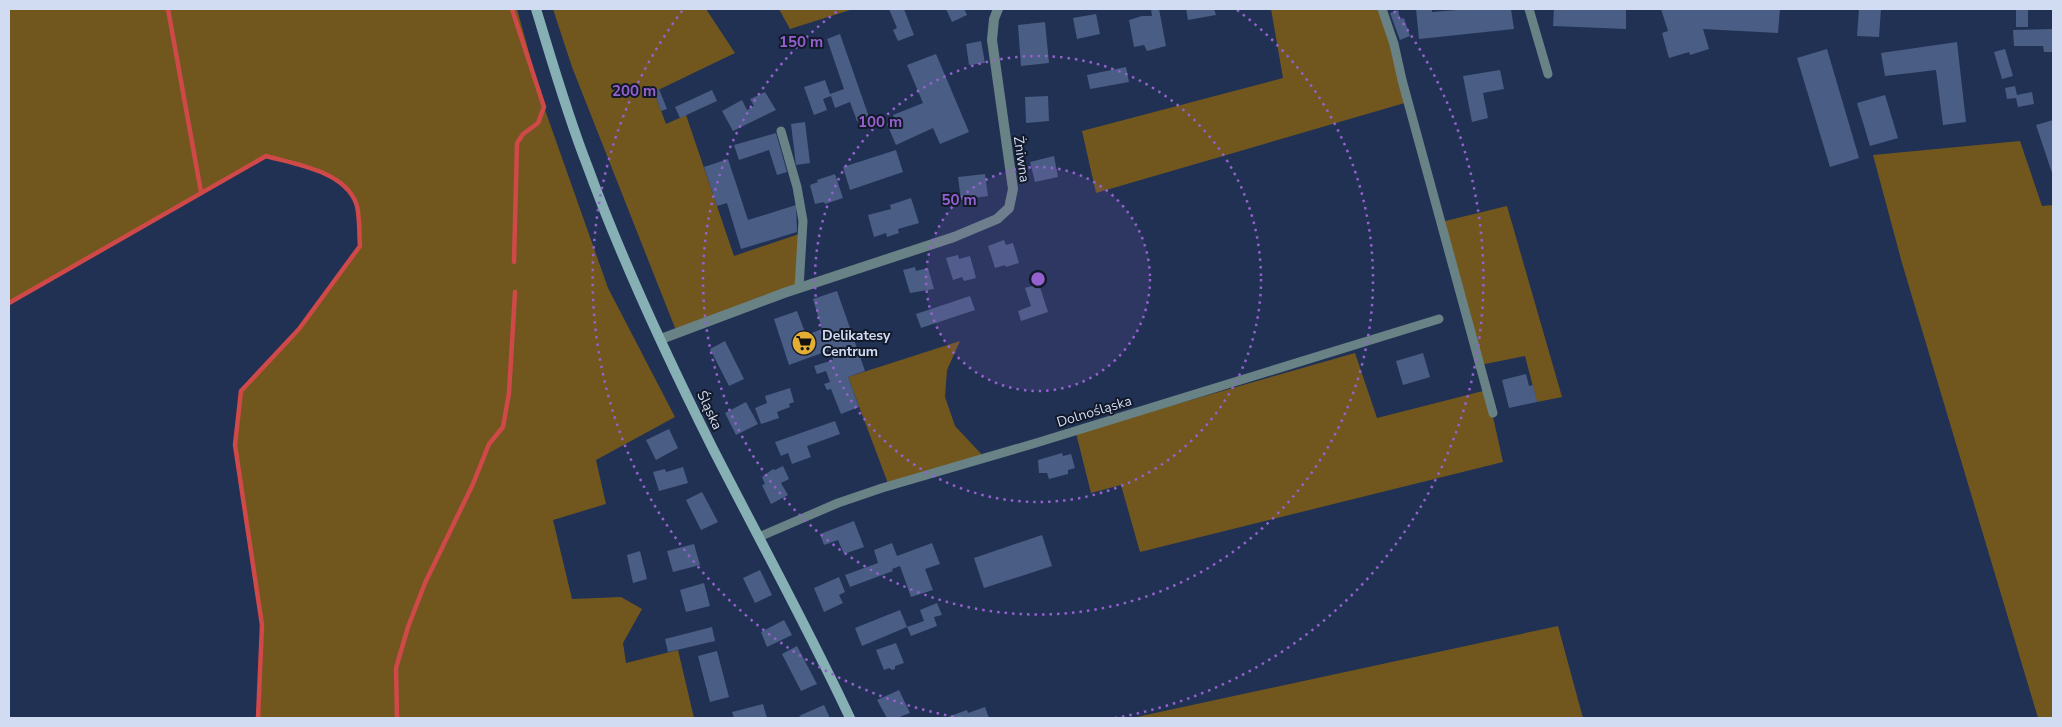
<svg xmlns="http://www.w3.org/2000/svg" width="2062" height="727" font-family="'Nunito Sans',sans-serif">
	<rect width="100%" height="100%" fill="#203154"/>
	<!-- green -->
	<g fill="#71571e">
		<path d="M 9,9 L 517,9 L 544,107 L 608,288 L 675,417 L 596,460 L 606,504 L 553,520 L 572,599 L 621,597 L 642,609 L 623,643 L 626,663 L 678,650 L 694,718 L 258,718 L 262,625 L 251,564 L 235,445 L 241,391 L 299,329 L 360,246 C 359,234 360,213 356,203 C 344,171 295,163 266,156 L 9,303 Z"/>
		<path d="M 553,9 L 706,9 L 735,53 L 654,92 L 666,124 L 686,115 L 734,256 L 802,233 L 799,288 L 677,333 L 572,67 Z"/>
		<path d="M 779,9 L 849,9 L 850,10 L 790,29 Z"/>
		<path d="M 1271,9 L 1382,9 L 1408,102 L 1096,193 L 1082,131 L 1283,78 Z"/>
		<path d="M 2020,141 L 2042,206 L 2053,205 L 2053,718 L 2038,718 L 1902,263 L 1873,155 Z"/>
		<path d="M 1507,206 L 1562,397 L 1537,402 L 1525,356 L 1480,365 L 1441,222 Z"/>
		<path d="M 960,341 L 947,370 L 945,397 L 955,426 L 985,458 L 889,486 L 848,377 Z"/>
		<path d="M 1355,353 L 1377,418 L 1487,390 L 1503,462 L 1140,552 L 1121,485 L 1091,493 L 1076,433 Z"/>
		<path d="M 1558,626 L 1583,718 L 1132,718 Z"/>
	</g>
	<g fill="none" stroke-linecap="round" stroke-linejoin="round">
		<!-- stream -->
		<g stroke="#ce4948" stroke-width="4.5">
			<path d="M 168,9 L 201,192"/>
			<path d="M 512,9 L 544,107 L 538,123 L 523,134 L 517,143 L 514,262"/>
			<path d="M 9,303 L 266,156 C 295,164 344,171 356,203 C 360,213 359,234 360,246 L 299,329 L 241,391 L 235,445 L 262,625 L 258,718"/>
			<path d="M 397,718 L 396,668 L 408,627 L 425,583 L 473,484 L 489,444 L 503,427 L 509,393 L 515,292"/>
		</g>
	</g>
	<!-- building -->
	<g fill="#4a5d84">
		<path d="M 889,9 L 904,9 L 914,35 L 898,41 L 893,30 L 897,28 Z"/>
		<path d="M 946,9 L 964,9 L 967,15 L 952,22 Z"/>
		<path d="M 1151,9 L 1159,9 L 1166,46 L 1147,51 L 1144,45 L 1134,47 L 1129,20 L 1142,16 L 1152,16 Z"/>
		<path d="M 1186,9 L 1214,9 L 1216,15 L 1188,20 Z"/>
		<path d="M 1416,9 L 1432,9 L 1432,12 L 1470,9 L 1511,9 L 1514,29 L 1419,39 Z"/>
		<path d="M 1554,9 L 1626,9 L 1626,29 L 1553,26 Z"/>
		<path d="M 1661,9 L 1780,9 L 1778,33 L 1703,29 L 1709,49 L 1690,55 L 1689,52 L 1669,58 L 1662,33 L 1668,31 Z"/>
		<path d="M 1859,9 L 1881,9 L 1879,37 L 1857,36 Z"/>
		<rect x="2016" y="9" width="12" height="18"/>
		<path d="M 1398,10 L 1400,19 L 1404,18 L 1410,36 L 1400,40 L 1390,13 Z"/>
		<path d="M 1096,14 L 1100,34 L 1077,39 L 1073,18 Z"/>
		<path d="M 1045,22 L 1049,63 L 1021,66 L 1018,25 Z"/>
		<path d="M 2053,29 L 2053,52 L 2044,52 L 2043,46 L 2014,46 L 2013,30 Z"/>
		<path d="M 840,34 L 869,117 L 857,121 L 850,102 L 835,108 L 831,96 L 823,99 L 827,110 L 814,115 L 804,87 L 825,80 L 830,94 L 844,89 L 827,39 Z"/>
		<path d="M 981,41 L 985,63 L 969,65 L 966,44 Z"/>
		<path d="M 1957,42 L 1966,122 L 1943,125 L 1936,70 L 1885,76 L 1881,53 Z"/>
		<path d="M 1827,49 L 1859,158 L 1830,167 L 1797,58 Z"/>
		<path d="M 2005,49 L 2013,76 L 2002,79 L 1994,52 Z"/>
		<path d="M 936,54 L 969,132 L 940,144 L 933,128 L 896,145 L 887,124 L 895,121 L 893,115 L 923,103 L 907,65 Z"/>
		<path d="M 1126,67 L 1129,82 L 1090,89 L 1087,75 Z"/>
		<path d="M 1500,70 L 1504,89 L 1483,93 L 1488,118 L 1472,122 L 1463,76 Z"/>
		<path d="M 2015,86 L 2017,95 L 2032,92 L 2034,104 L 2018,107 L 2016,98 L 2007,99 L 2005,88 Z"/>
		<path d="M 659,89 L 667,109 L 661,111 L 654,91 Z"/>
		<path d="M 712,90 L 717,101 L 680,118 L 675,107 Z"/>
		<path d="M 765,92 L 776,110 L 733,131 L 722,111 L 742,100 L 747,110 L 754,106 L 750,99 Z"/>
		<path d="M 1885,95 L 1898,138 L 1870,146 L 1857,103 Z"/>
		<path d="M 1048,96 L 1049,121 L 1026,123 L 1025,97 Z"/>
		<path d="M 2053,120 L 2053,176 L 2036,125 Z"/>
		<path d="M 805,122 L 810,163 L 796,165 L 791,124 Z"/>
		<path d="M 776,133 L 787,172 L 777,175 L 769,150 L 739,160 L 734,145 Z"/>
		<path d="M 896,150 L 903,172 L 850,190 L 843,167 Z"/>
		<path d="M 1054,156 L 1058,177 L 1035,182 L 1030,162 Z"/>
		<path d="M 728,159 L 748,220 L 796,205 L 797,232 L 741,249 L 727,203 L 717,206 L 704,167 Z"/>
		<path d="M 835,174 L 843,198 L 825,204 L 824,202 L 815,204 L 810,185 L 818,182 L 817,180 Z"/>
		<path d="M 985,174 L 988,196 L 961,200 L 958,177 Z"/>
		<path d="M 911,198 L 919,223 L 898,229 L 899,233 L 887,237 L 886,233 L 874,237 L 868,215 L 891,209 L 890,205 Z"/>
		<path d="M 1004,240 L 1006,245 L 1013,243 L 1019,263 L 1006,267 L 1005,265 L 995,268 L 988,246 Z"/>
		<path d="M 958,255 L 959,259 L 970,256 L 976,278 L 964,281 L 962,277 L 953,280 L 946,258 Z"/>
		<path d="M 915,267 L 916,271 L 928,268 L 934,289 L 910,293 L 903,270 Z"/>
		<path d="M 1039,284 L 1048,312 L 1021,321 L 1018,311 L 1031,306 L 1025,288 Z"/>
		<path d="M 837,291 L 865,371 L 848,377 L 859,407 L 841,414 L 831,389 L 827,390 L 824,384 L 830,382 L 826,371 L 817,374 L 814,366 L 833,360 L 830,350 L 789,365 L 774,319 L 797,311 L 806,335 L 822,329 L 813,299 Z"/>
		<path d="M 970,296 L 975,310 L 921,328 L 916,314 Z"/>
		<path d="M 725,341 L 744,379 L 729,386 L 710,349 Z"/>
		<path d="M 1423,353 L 1430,377 L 1403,385 L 1396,361 Z"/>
		<path d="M 1526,374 L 1529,386 L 1533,385 L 1537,402 L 1509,408 L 1502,380 Z"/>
		<path d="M 790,388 L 794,402 L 789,404 L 790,407 L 777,412 L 779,418 L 761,424 L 755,408 L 767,403 L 765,396 Z"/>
		<path d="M 746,402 L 758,424 L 736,435 L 725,413 Z"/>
		<path d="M 835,421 L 840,434 L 807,446 L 811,457 L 792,464 L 788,453 L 781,456 L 775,442 Z"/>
		<path d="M 669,429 L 678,448 L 656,460 L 646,440 Z"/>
		<path d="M 1062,453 L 1063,456 L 1071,454 L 1075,468 L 1068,470 L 1068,474 L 1049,479 L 1047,473 L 1039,473 L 1038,460 Z"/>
		<path d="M 783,466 L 789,479 L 781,483 L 788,495 L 771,504 L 762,485 L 765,484 L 762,477 L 773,469 L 775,470 Z"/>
		<path d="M 683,467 L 688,483 L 659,491 L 653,472 L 665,469 L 666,472 Z"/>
		<path d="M 702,492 L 718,522 L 701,530 L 686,500 Z"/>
		<path d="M 854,521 L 864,547 L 844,554 L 838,540 L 824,545 L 820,534 Z"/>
		<path d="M 1042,535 L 1052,566 L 984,588 L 974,558 Z"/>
		<path d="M 892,543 L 897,556 L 932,543 L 940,564 L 925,569 L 933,590 L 911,597 L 900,566 L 892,569 L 893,571 L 850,587 L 845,575 L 878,563 L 874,550 Z"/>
		<path d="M 694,544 L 700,565 L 673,572 L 667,551 Z"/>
		<path d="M 640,551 L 647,579 L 633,583 L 627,555 Z"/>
		<path d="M 760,570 L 772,595 L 755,603 L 743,578 Z"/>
		<path d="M 839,577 L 845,592 L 839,595 L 843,603 L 824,612 L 814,588 Z"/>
		<path d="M 704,583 L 710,606 L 686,612 L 680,590 Z"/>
		<path d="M 937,603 L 942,615 L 934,617 L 937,626 L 911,636 L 907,627 L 862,646 L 855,628 L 900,610 L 907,627 L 924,621 L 920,610 Z"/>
		<path d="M 784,620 L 792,635 L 767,647 L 761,632 Z"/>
		<path d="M 712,627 L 715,641 L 668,652 L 665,639 Z"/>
		<path d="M 896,643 L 904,663 L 895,666 L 895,669 L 892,670 L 889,668 L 884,670 L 876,650 Z"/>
		<path d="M 797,646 L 817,684 L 801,691 L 782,654 Z"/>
		<path d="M 717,651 L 729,697 L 710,702 L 698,656 Z"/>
		<path d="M 899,690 L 910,713 L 897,718 L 887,718 L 877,700 Z"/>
		<path d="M 763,704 L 767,718 L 734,718 L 732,712 Z"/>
		<path d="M 824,705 L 830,718 L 798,718 L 801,715 Z"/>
		<path d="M 985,707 L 989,718 L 945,718 L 967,710 L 968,713 Z"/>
	</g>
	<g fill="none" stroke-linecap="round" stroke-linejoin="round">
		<!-- lane -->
		<g stroke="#698285" stroke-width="9">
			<path d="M 1382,9 L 1394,44 L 1402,80 L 1493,413"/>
			<path d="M 1529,9 L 1548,74"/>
			<path d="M 781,131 L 797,187 L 803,221 L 799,288"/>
			<path d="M 759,537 L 838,503 L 882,488 L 1036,443 L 1439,319"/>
		</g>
		<!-- street -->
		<path stroke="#698285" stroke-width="10" d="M 661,339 L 784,293 L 954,237 L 997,219 L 1009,208 L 1013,189 L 992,40 L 994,19 L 998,9"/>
		<!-- secondary -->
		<path stroke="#86b0b4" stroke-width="10" d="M 536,9 C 552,61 567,114 587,165 C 622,261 666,355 712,447 C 758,537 807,626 850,718"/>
	</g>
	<!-- distance rings -->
	<circle cx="1038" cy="279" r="112" fill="#9561cf" fill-opacity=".12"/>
	<g fill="none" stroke="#9561cf" stroke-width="2.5" stroke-dasharray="2.5 5">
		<circle cx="1038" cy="279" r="112"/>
		<circle cx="1038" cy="279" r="223"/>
		<path d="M1237 10A335 335 0 1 1 839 10"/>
		<path d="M961 718A446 446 0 0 1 682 11M1394 11A446 446 0 0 1 1115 718"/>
	</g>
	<!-- icons -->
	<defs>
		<symbol id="supermarket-disc" viewBox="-11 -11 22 22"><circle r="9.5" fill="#e2af34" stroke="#121929"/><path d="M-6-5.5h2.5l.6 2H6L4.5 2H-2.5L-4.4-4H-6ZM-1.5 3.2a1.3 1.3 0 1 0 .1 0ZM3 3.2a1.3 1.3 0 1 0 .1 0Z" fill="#111"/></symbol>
	</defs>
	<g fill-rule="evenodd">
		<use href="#supermarket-disc" x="790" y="329" width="28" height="28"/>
	</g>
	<g text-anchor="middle" stroke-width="4" stroke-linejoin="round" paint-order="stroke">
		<!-- street labels -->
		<g font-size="14" fill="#d1dcf3" stroke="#121929">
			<text transform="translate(1022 159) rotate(82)" y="5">Żniwna</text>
			<text transform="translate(710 410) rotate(65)" y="5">Śląska</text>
			<text transform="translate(1094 411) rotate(-17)" y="5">Dolnośląska</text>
		</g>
		<!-- poi labels -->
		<g font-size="14" font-weight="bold" fill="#d1dcf3" stroke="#121929" text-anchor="start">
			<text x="822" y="340">Delikatesy<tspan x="822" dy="16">Centrum</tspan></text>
		</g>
	</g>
	<circle cx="1038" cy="279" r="8" fill="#9561cf" stroke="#121929" stroke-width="2.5"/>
	<g font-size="15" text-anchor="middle" font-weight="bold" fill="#9561cf" stroke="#121929" stroke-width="4" stroke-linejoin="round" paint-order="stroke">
		<text x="801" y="47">150 m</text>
		<text x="634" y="96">200 m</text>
		<text x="880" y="127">100 m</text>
		<text x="959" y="205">50 m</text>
	</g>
	<!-- border -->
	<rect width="2062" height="727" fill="none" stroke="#d1dcf3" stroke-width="20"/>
</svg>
